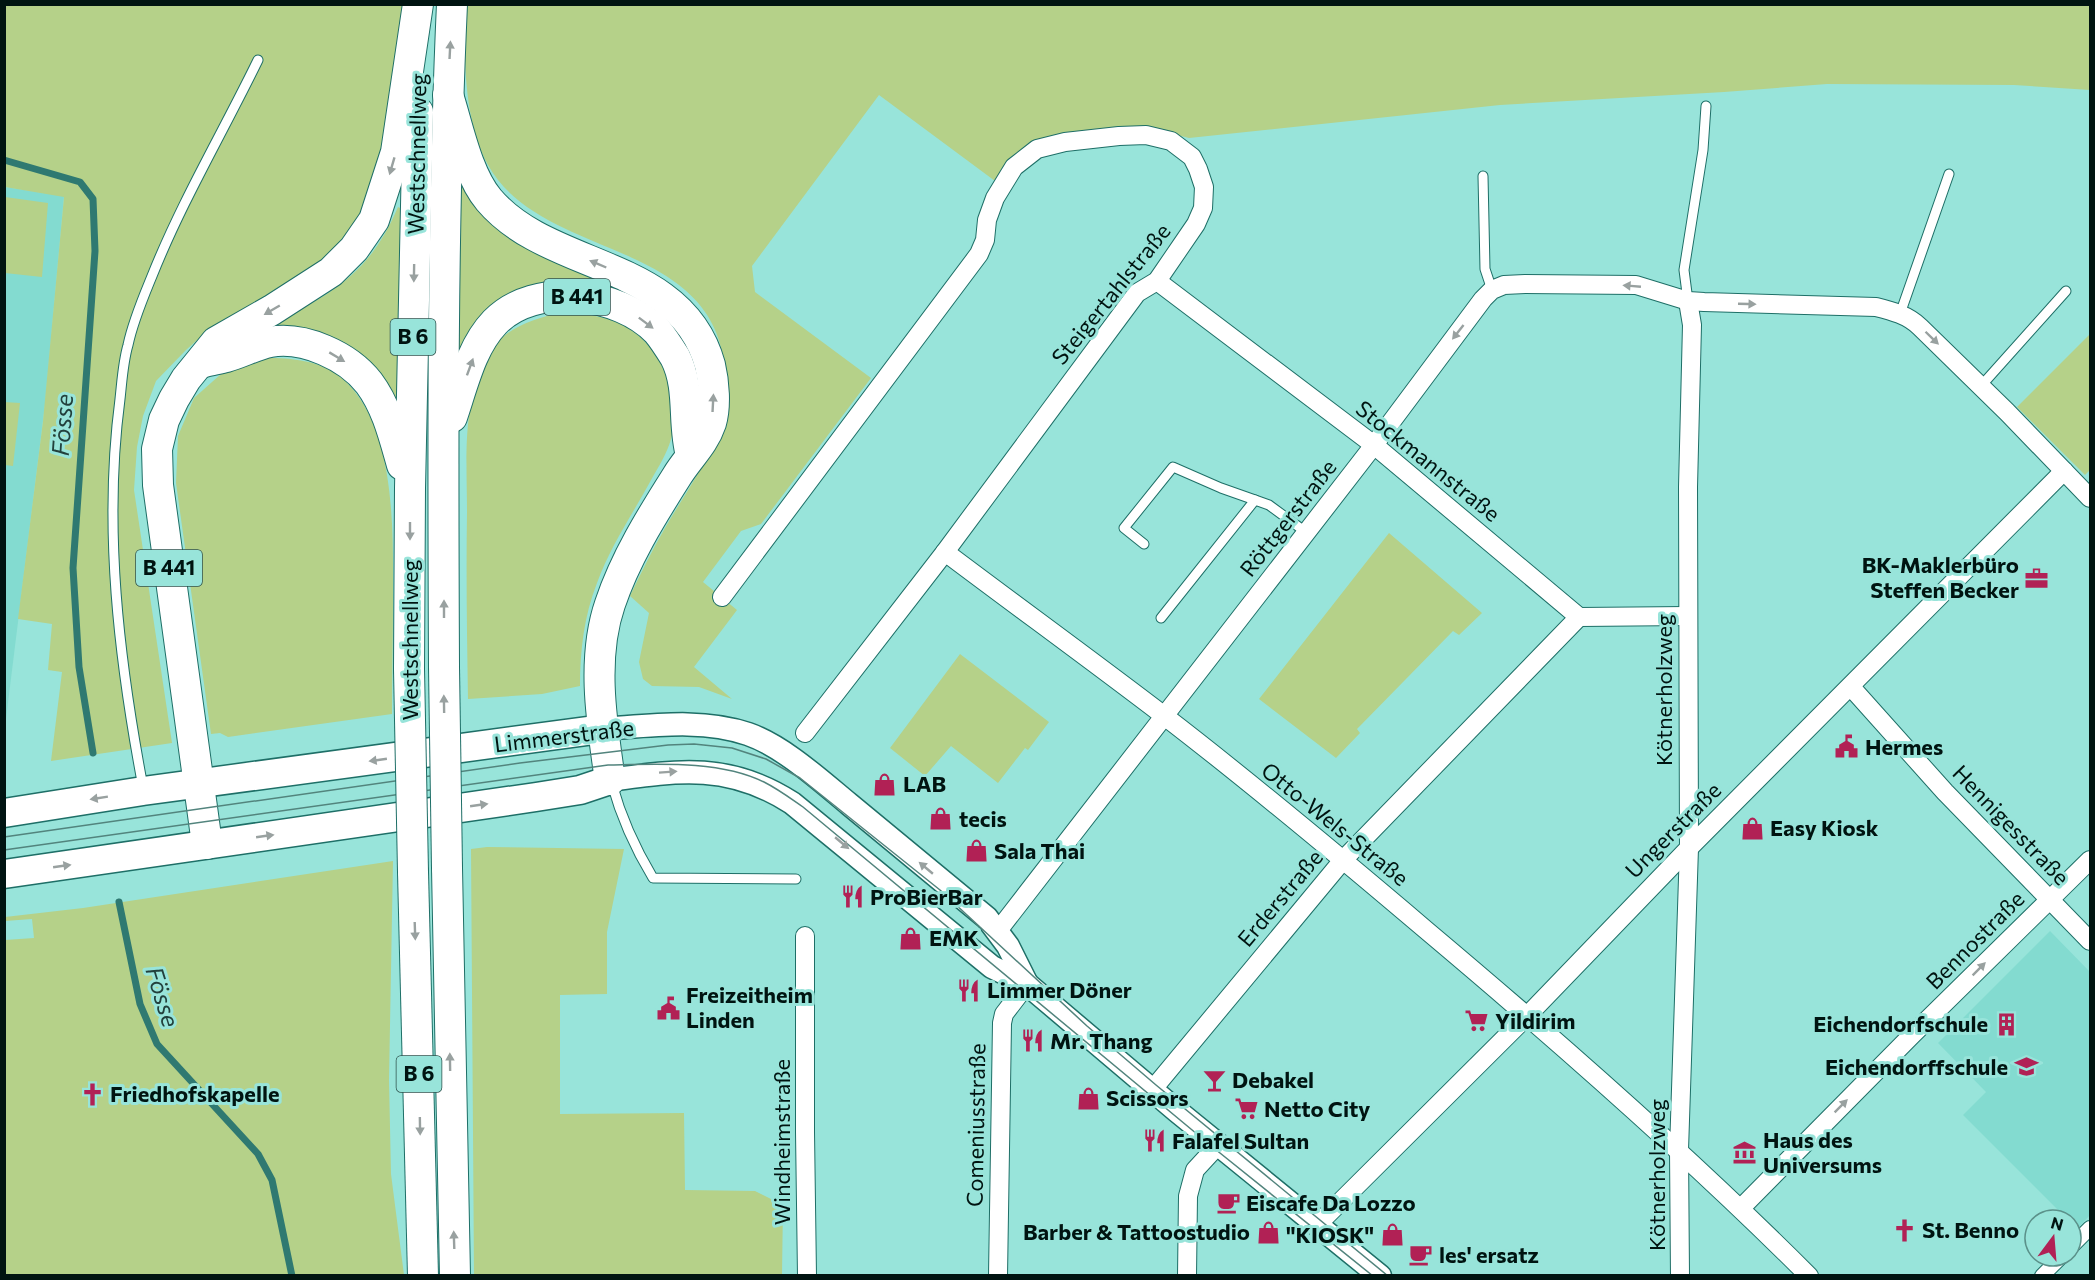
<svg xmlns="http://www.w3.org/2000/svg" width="2095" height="1280" font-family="Commissioner,sans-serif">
	<rect width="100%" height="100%" fill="#98e4da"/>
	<!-- built -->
	<g fill="#83dbd0">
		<path d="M 5,187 L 64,196 L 45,404 L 5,727 Z"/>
		<path d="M 2050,931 L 2090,972 L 2090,1215 L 2077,1229 L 2071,1223 L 2071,1220 L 2068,1220 L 1963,1115 L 1986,1092 L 1938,1043 Z"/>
	</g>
	<!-- green -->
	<g fill="#b5d189">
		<path d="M 4,5 L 405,5 L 377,185 L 351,235 L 309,273 L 213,326 L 186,350 L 156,381 L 143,416 L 137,447 L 134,490 L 172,743 L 51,761 L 62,672 L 48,670 L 52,624 L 18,619 L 43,421 L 64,197 L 5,187 Z"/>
		<path d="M 465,5 L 2090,5 L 2090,90 L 2014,85 L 1827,84 L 1724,92 L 1500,105 L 1189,138 L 1146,127 L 1097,131 L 1034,141 L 1011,157 L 995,181 L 879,95 L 752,266 L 755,292 L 871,378 L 761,524 L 741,531 L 703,582 L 737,610 L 694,667 L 732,699 L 699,687 L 652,686 L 643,679 L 639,662 L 649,613 L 630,596 C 641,573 652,550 665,528 C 679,503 697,479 708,453 C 714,437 715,416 718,400 C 721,389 726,375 724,364 C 710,238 540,259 488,165 C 463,120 464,54 465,5 Z"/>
		<path d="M 460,184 L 635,294 L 674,325 L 687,347 L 574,285 L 462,351 L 457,350 Z"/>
		<path d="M 5,197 L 48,203 L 42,277 L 5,273 Z"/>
		<path d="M 398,207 L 402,209 L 398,403 L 270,326 C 332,293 369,275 398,207 Z"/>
		<path d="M 559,313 C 598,313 632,320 655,354 C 670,376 675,401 673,428 C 672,446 659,466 650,482 C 632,515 610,547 597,583 C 584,616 580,651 580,686 L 542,694 L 468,699 C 467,637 466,574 467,512 C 467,459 461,399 490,352 C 504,328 534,319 559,313 Z"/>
		<path d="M 2090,334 L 2090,470 L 2085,475 L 2017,407 Z"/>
		<path d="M 265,358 C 292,358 321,360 343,379 C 397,427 393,534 393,600 C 393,638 392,676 392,714 L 228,737 L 220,733 L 211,734 L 176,483 L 178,436 L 194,398 L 221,374 L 240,365 Z"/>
		<path d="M 4,402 L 20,403 L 13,466 L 5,465 Z"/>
		<path d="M 1389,533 L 1482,613 L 1459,635 L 1453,631 L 1357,729 L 1360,733 L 1336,758 L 1259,699 Z"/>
		<path d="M 960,654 L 1049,722 L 1028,750 L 1025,748 L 998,783 L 951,746 L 925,776 L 890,748 Z"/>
		<path d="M 487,847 L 624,849 L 607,932 L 607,994 L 560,995 L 560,1114 L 684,1113 L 685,1190 L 755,1191 L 783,1205 L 782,1275 L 474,1275 L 471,849 Z"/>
		<path d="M 393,861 L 389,1080 L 391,1174 L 404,1275 L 5,1275 L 5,940 L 34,938 L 32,919 L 5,921 L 5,917 L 83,908 Z"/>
	</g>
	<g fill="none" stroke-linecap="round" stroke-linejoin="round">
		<!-- stream -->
		<g stroke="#2f7971" stroke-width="7">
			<path d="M 4,160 L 80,182 L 93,199 L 95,251 L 73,568 L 79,667 L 93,753"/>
			<path d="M 119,902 L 140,1004 L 157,1044 L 258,1154 L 272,1180 L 292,1276"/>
		</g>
		<defs>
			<g id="service">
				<path d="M 1483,176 L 1485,269 L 1492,290"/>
				<path d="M 1688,301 L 1684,270 L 1703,150 L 1706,106"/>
				<path d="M 1900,314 L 1949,174"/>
				<path d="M 1981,386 L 2066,291"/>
				<path d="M 1144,544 L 1124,528 L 1173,467 L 1221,488 L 1255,500"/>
				<path d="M 1161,618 L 1255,500 L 1269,505 L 1307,533"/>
				<path d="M 612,784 C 621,817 635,848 653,878 L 796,879"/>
				<path d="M 143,787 C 119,660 103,528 120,399 C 122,381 123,362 128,345 C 133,321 143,298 152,276 C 182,201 223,132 258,60"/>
			</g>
			<g id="pedestrian">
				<path d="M 2071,1247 L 2090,1228"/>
				<path d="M 2042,1276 L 2062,1256"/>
			</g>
			<g id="minor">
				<path d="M 1157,281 L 1374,445 L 1579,617 L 1688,616"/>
				<path d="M 945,552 C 1018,607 1091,660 1163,715 C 1253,784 1340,857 1426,930 C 1558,1041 1687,1154 1809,1276"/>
				<path d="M 722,597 L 979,254 L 985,240 L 987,220 L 995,198 L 1014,167 L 1037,149 L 1065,142 L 1119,136 L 1146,135 L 1171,141 L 1192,157 L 1198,169 L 1204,187 L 1203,208 L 1196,224 L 1157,281 L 1137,293 L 945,552 L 805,733"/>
				<path d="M 1851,687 L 1945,792 L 2090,941"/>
				<path d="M 997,932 L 1374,445 L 1483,299 L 1492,290 L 1504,285 L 1525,284 L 1636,285 L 1688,301 L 1704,302 L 1876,307 C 1892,311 1908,315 1920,327 L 2007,412 L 2090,498"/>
				<path d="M 805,936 L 805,1132 L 807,1276"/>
				<path d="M 1153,1089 L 1343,860 L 1579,617"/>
				<path d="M 1741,1208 L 1912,1035 L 2090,860"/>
				<path d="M 1318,1224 L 1528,1015 L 1689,848 L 2064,471"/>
				<path d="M 998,1276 L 1002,1023 L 1004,1014 L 1027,984"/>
				<path d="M 1187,1276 L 1188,1196 L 1195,1170 L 1219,1144"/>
				<path d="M 1680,1276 L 1679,1150 L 1689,848 L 1688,487 L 1692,325 L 1688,301"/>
			</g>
			<g id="tertiary">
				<path d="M 602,729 C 649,726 702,718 748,734 C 783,746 821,781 849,804 C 895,842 941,880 987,918 L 1008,946 L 1027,984"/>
				<path d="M 610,780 C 680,770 730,763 792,803 L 992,967 L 1027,984 L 1177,1111 L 1380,1276"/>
			</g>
			<g id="primary">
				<path d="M 4,813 L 143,791 L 602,729"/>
				<path d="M 4,874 L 536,797 L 580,790 L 610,780"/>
			</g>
			<g id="trunk">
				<path d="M 448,95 C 458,126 467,174 489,200 C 550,272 681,259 710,365 C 714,382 716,406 711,423 C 704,444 688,458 677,476 C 651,517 625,559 610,604 C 591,659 602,724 610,780"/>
				<path d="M 204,362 C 211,360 219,359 226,357 C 241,353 255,345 270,342 C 304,336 348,356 369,383 C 387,407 394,437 402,465"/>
				<path d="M 452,417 C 463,385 471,347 495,322 C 535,281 619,292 657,331 C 663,338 670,349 675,357 C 691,388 682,424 691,455"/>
				<path d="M 444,667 C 443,447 442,225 452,4"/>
				<path d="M 409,669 L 410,488 L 418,112"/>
				<path d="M 207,844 L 158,485 L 157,449 L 164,420 L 174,399 L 186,379 L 216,342 L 272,310 L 331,272 L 354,249 L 374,220 L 396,152 L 418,4"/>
				<path d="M 447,868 L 455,1276"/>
				<path d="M 413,872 L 423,1276"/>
			</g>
		</defs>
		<!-- service casing -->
		<use href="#service" stroke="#1e6f67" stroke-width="11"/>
		<!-- pedestrian casing -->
		<use href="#pedestrian" stroke="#1e6f67" stroke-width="16"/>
		<!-- minor casing -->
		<use href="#minor" stroke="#1e6f67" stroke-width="20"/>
		<!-- tertiary casing -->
		<use href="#tertiary" stroke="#1e6f67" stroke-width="25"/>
		<!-- primary casing -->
		<use href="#primary" stroke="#1e6f67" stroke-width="31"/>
		<!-- trunk casing -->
		<use href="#trunk" stroke="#1e6f67" stroke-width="32"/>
		<!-- service -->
		<use href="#service" stroke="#fff" stroke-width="9"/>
		<!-- pedestrian -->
		<use href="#pedestrian" stroke="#fff" stroke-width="14"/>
		<!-- minor -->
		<use href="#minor" stroke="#fff" stroke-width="18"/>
		<!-- tertiary -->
		<use href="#tertiary" stroke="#fff" stroke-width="22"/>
		<!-- primary -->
		<use href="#primary" stroke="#fff" stroke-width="28"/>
		<!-- trunk -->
		<use href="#trunk" stroke="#fff" stroke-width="30"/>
		<!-- tram -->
		<g stroke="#52847d" stroke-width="1.5">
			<path d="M 4,837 L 520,763 L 668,745 L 694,744 L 732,748 L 766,759 L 800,778 L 940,890 L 1087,1026 L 1156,1085 L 1388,1276"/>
			<path d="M 4,850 L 608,765 C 657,764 720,760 764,782 C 778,789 790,798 803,807 L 1215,1149 L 1373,1276"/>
		</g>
		<defs>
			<g id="trunk-bridge">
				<path d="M 444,667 L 447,868"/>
				<path d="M 409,669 L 413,872"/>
			</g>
		</defs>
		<!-- trunk-bridge casing -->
		<use href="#trunk-bridge" stroke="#1e6f67" stroke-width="32" stroke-linecap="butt"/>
		<!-- trunk-bridge -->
		<use href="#trunk-bridge" stroke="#fff" stroke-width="30"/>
	</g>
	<!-- one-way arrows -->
	<defs><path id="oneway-solid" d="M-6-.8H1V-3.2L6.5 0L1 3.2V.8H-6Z" transform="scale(1.5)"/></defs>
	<g fill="#99a1a0">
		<use href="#oneway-solid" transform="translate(450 50) rotate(-87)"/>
		<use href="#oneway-solid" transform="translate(392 166) rotate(106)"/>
		<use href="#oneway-solid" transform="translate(598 264) rotate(-157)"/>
		<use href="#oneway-solid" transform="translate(414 273) rotate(91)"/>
		<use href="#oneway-solid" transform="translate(1632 286) rotate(-175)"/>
		<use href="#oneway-solid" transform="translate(1747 304) rotate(2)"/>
		<use href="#oneway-solid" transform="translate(272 310) rotate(150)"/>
		<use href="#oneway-solid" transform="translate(646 323) rotate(37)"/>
		<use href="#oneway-solid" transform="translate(1458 332) rotate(128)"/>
		<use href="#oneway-solid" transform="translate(1932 338) rotate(44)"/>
		<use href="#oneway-solid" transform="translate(337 357) rotate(31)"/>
		<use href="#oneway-solid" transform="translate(470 367) rotate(-70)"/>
		<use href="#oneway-solid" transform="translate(713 403) rotate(-87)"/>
		<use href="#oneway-solid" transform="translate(410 531) rotate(90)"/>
		<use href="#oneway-solid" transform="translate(444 609) rotate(-90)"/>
		<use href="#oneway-solid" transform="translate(444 704) rotate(-91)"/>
		<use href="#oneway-solid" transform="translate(378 760) rotate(172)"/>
		<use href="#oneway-solid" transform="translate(668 772) rotate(-4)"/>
		<use href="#oneway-solid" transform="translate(99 798) rotate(171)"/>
		<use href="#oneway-solid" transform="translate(479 805) rotate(-8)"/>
		<use href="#oneway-solid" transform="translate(265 836) rotate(-8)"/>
		<use href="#oneway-solid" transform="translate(842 843) rotate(40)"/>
		<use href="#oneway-solid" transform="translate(62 866) rotate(-8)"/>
		<use href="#oneway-solid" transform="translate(926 868) rotate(-140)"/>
		<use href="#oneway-solid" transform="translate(415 931) rotate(88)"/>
		<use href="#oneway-solid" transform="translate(1979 969) rotate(-45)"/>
		<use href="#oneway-solid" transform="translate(450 1062) rotate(-91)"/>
		<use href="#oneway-solid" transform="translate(1841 1106) rotate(-45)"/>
		<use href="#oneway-solid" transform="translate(420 1126) rotate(89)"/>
		<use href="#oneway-solid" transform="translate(454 1240) rotate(-92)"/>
	</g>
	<!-- icons -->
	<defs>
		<symbol id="office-bare" viewBox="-9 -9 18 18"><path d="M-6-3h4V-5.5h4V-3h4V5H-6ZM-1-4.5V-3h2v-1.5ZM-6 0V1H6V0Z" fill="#b12155" stroke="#98e4da" stroke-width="2.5" paint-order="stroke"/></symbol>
		<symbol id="civic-bare" viewBox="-9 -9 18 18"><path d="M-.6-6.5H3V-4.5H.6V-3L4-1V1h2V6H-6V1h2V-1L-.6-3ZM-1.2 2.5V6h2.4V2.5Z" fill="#b12155" stroke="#98e4da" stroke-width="2.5" paint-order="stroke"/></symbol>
		<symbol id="shop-bare" viewBox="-9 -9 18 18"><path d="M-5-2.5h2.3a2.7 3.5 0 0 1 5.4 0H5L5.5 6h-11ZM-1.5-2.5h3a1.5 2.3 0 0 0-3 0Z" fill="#b12155" stroke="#98e4da" stroke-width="2.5" paint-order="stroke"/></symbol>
		<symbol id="restaurant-bare" viewBox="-9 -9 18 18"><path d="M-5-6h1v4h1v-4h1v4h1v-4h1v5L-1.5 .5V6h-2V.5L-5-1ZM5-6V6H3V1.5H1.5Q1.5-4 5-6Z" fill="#b12155" stroke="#98e4da" stroke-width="2.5" paint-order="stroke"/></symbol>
		<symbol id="supermarket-bare" viewBox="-9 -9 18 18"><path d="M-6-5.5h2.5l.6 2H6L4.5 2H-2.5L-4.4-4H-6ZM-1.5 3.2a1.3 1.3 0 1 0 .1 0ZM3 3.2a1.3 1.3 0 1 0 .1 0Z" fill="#b12155" stroke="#98e4da" stroke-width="2.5" paint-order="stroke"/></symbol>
		<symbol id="building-bare" viewBox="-9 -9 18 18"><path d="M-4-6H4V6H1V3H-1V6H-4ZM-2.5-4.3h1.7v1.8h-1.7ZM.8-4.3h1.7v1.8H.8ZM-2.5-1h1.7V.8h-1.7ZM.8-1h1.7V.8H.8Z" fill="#b12155" stroke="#98e4da" stroke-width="2.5" paint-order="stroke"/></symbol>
		<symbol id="school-bare" viewBox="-9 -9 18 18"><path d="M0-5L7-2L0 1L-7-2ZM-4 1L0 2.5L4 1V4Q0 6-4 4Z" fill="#b12155" stroke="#98e4da" stroke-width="2.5" paint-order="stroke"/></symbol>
		<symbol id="bar-bare" viewBox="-9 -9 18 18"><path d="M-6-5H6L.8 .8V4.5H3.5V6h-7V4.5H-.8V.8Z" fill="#b12155" stroke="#98e4da" stroke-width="2.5" paint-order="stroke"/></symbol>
		<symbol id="church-bare" viewBox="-9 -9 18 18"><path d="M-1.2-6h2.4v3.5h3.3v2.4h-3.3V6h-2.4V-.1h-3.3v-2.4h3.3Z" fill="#b12155" stroke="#98e4da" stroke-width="2.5" paint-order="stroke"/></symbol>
		<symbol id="museum-bare" viewBox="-9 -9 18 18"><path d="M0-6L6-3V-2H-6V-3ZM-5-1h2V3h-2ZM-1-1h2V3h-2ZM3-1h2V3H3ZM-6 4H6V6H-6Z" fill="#b12155" stroke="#98e4da" stroke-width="2.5" paint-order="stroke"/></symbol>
		<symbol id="cafe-bare" viewBox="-9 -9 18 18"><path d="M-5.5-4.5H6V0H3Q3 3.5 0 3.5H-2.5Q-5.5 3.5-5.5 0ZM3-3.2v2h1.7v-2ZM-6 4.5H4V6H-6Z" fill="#b12155" stroke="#98e4da" stroke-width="2.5" paint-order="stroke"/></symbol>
	</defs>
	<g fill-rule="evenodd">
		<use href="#office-bare" x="2020" y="562" width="33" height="33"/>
		<use href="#civic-bare" x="1830" y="730" width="33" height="33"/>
		<use href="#shop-bare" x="868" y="768" width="33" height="33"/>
		<use href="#shop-bare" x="924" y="802" width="33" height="33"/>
		<use href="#shop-bare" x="1736" y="812" width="33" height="33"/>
		<use href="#shop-bare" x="960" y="834" width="33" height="33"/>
		<use href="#restaurant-bare" x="836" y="880" width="33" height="33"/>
		<use href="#shop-bare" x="894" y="922" width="33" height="33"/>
		<use href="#restaurant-bare" x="952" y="974" width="33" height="33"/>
		<use href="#civic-bare" x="652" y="992" width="33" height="33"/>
		<use href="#supermarket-bare" x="1460" y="1004" width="33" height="33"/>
		<use href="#building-bare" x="1990" y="1008" width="33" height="33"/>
		<use href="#restaurant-bare" x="1016" y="1024" width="33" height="33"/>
		<use href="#school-bare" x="2010" y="1050" width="33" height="33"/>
		<use href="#bar-bare" x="1198" y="1064" width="33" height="33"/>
		<use href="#church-bare" x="76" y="1078" width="33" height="33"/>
		<use href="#shop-bare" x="1072" y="1082" width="33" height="33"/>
		<use href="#supermarket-bare" x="1230" y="1092" width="33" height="33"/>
		<use href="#restaurant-bare" x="1138" y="1124" width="33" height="33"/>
		<use href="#museum-bare" x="1728" y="1136" width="33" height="33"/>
		<use href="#cafe-bare" x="1212" y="1186" width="33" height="33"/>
		<use href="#church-bare" x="1888" y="1214" width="33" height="33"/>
		<use href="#shop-bare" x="1252" y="1216" width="33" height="33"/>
		<use href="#shop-bare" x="1376" y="1218" width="33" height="33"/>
		<use href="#cafe-bare" x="1404" y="1238" width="33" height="33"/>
	</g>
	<g text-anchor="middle" stroke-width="6" stroke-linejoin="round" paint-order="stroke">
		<!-- shield labels -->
		<g fill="#98e4da" stroke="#2e524d" stroke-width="1.5">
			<rect x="544" y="279" width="66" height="36" rx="4.5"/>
			<rect x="390.5" y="319" width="45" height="36" rx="4.5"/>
			<rect x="136" y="550" width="66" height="36" rx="4.5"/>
			<rect x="396.5" y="1056" width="45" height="36" rx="4.5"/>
		</g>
		<g font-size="21" font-weight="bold" fill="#001411">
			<text x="577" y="304">B 441</text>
			<text x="413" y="344">B 6</text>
			<text x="169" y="575">B 441</text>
			<text x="419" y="1081">B 6</text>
		</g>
		<!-- street labels -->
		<g font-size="22" fill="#001411" stroke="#98e4da">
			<text transform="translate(417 154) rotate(-89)" y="8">Westschnellweg</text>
			<text transform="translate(1111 294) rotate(-51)" y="8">Steigertahlstraße</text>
			<text transform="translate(1428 461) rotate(39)" y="8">Stockmannstraße</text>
			<text transform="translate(1288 518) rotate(-52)" y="8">Röttgerstraße</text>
			<text transform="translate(410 640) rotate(-90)" y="8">Westschnellweg</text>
			<text transform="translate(1664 690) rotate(-90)" y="8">Kötnerholzweg</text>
			<text transform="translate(564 736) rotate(-7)" y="8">Limmerstraße</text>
			<text transform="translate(1335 824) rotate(39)" y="8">Otto-Wels-Straße</text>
			<text transform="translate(2011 825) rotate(46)" y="8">Hennigesstraße</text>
			<text transform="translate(1673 830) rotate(-45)" y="8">Ungerstraße</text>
			<text transform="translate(1280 898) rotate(-50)" y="8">Erderstraße</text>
			<text transform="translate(1975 940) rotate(-45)" y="8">Bennostraße</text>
			<text transform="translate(976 1125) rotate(-89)" y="8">Comeniusstraße</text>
			<text transform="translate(782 1142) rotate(-90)" y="8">Windheimstraße</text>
			<text transform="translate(1657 1175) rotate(-90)" y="8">Kötnerholzweg</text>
		</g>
		<!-- poi labels -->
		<g font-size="22" font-weight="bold" fill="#001411" stroke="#98e4da" text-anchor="start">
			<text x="2019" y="573" text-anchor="end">BK-Maklerbüro<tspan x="2019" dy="25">Steffen Becker</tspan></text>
			<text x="1865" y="755">Hermes</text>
			<text x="903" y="792">LAB</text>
			<text x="959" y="827">tecis</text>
			<text x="1770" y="836">Easy Kiosk</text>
			<text x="994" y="859">Sala Thai</text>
			<text x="870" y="905">ProBierBar</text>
			<text x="929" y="946">EMK</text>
			<text x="987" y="998">Limmer Döner</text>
			<text x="686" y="1003">Freizeitheim<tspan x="686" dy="25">Linden</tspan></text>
			<text x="1495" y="1029">Yildirim</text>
			<text x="1988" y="1032" text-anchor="end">Eichendorfschule</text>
			<text x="1050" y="1049">Mr. Thang</text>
			<text x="2008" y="1075" text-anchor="end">Eichendorffschule</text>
			<text x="1232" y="1088">Debakel</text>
			<text x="110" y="1102">Friedhofskapelle</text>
			<text x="1106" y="1106">Scissors</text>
			<text x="1264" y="1117">Netto City</text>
			<text x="1763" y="1148">Haus des<tspan x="1763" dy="25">Universums</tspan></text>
			<text x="1172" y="1149">Falafel Sultan</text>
			<text x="1246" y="1211">Eiscafe Da Lozzo</text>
			<text x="1922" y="1238">St. Benno</text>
			<text x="1250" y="1240" text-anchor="end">Barber &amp; Tattoostudio</text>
			<text x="1374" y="1243" text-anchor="end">"KIOSK"</text>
			<text x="1439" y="1263">les' ersatz</text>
		</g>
		<!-- water labels -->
		<g font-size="24" font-style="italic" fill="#22403c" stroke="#98e4da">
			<text transform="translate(63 425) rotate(-86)" y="8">Fösse</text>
			<text transform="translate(162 997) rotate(73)" y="8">Fösse</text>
		</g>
	</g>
	<!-- border -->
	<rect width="2095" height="1280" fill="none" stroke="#001411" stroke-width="12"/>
	<!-- north arrow -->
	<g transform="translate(2053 1238) rotate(16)"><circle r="28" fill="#98e4da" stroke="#5b918a" stroke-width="1.5"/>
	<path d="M0-4.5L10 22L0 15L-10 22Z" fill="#b12155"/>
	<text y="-9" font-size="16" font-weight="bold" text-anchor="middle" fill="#001411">N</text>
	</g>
</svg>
